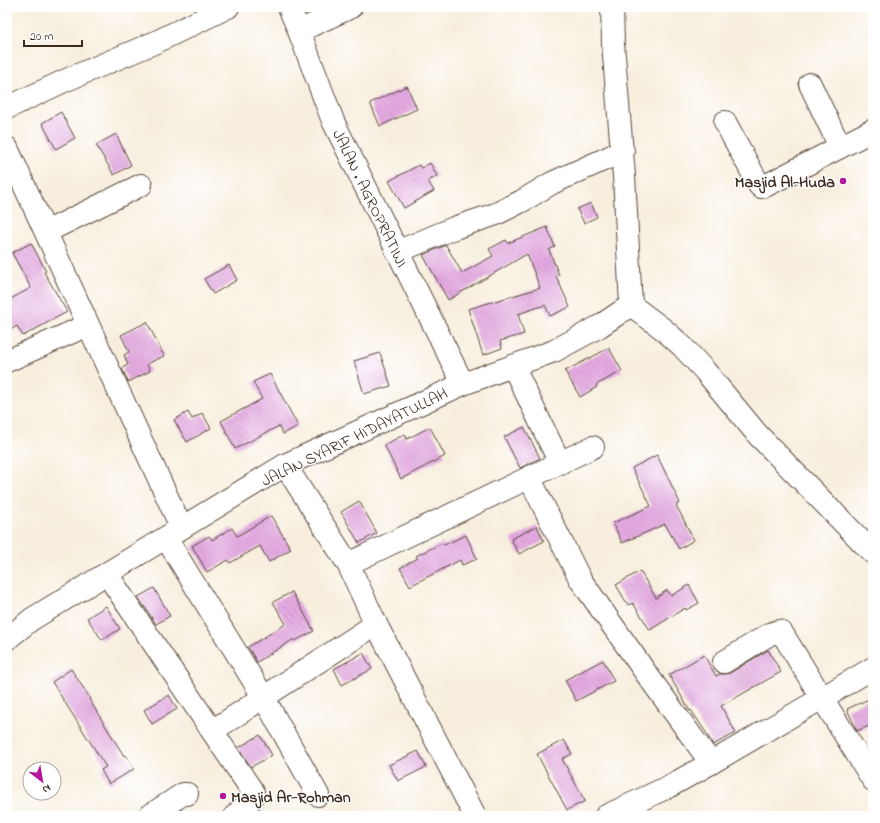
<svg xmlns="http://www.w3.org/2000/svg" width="880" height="823" font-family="'Indie Flower',sans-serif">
	<defs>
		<pattern id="building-back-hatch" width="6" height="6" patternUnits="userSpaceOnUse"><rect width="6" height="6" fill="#e4aae1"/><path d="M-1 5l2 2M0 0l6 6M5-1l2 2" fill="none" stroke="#c492c1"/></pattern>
	</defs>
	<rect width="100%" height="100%" fill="#fff"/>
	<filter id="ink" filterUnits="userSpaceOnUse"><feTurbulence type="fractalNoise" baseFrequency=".025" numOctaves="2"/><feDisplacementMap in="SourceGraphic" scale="8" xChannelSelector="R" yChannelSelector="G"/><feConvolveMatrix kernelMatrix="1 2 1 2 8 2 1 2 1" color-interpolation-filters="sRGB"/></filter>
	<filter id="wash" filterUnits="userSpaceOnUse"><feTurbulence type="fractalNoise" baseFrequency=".012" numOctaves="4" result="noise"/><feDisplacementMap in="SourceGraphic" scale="16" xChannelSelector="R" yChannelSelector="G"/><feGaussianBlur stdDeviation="0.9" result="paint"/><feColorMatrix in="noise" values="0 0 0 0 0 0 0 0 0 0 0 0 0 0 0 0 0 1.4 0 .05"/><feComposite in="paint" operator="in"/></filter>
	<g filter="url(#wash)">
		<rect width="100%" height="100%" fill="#f7eedd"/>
		<g id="blocks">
			<!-- building -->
			<g fill="url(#building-back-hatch)">
				<path d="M 407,86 L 417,109 L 380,126 L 370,103 Z"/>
				<path d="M 61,112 L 75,138 L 56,149 L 42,123 Z"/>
				<path d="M 116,134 L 131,165 L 114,175 L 96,145 Z"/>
				<path d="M 430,163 L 437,176 L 428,181 L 434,191 L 404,208 L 389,181 L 419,165 L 421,168 Z"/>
				<path d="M 591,203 L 597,217 L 584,223 L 577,209 Z"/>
				<path d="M 547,227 L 555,247 L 549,250 L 559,275 L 556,276 L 570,307 L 550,316 L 545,305 L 518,314 L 524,334 L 500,341 L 502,348 L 483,355 L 468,309 L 540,288 L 527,254 L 448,300 L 423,255 L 446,245 L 462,273 L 493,256 L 489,249 L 506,240 L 508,243 Z"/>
				<path d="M 31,243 L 46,271 L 44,272 L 67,312 L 23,336 L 17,326 L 7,332 L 7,301 L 31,288 L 12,253 Z"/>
				<path d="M 229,265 L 237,280 L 213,294 L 204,279 Z"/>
				<path d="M 147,322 L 164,356 L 147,364 L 150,371 L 128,382 L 122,368 L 128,365 L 124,355 L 129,352 L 121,335 Z"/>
				<path d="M 609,348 L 622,371 L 596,385 L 597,387 L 580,397 L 565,371 Z"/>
				<path d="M 380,353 L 391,386 L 364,394 L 354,361 Z"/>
				<path d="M 270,374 L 298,426 L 283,434 L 279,426 L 235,449 L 221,421 L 262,399 L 253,382 Z"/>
				<path d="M 188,412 L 192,419 L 202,413 L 211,428 L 187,442 L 174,420 Z"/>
				<path d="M 430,427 L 445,456 L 401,479 L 384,445 L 405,434 L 407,439 Z"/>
				<path d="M 524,427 L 540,458 L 520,468 L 504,437 Z"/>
				<path d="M 657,455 L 680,503 L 676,505 L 694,540 L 679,549 L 665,524 L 622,543 L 613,523 L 651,506 L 632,468 Z"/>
				<path d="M 359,501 L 377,533 L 359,543 L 341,512 Z"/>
				<path d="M 271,516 L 291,549 L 269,562 L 260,546 L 230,563 L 228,560 L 207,572 L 192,546 L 209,536 L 212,540 L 232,528 L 237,536 Z"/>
				<path d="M 537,526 L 544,541 L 519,554 L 511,539 Z"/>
				<path d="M 466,535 L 477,559 L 462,565 L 460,560 L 410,586 L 400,568 L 418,558 L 416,556 L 442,543 L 444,545 Z"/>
				<path d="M 640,571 L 656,598 L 667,590 L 671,596 L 689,585 L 699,603 L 686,610 L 685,608 L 650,630 L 633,603 L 628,605 L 616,585 Z"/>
				<path d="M 154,588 L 170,616 L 156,624 L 138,597 Z"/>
				<path d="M 292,592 L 314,631 L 295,641 L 294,639 L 257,662 L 248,647 L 286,624 L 273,602 Z"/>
				<path d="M 106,606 L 120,629 L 102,640 L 87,618 Z"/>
				<path d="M 768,650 L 781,672 L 721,706 L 736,733 L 713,745 L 707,734 L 691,710 L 690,711 L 669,675 L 704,655 L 716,676 L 720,674 L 725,674 L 730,673 Z"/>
				<path d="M 363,653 L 372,669 L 342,685 L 334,669 Z"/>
				<path d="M 603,660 L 614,681 L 576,701 L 565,680 Z"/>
				<path d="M 71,669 L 90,698 L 89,699 L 124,756 L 126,755 L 134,769 L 109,784 L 101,770 L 106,767 L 52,682 Z"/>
				<path d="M 169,695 L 177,709 L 152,724 L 144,710 Z"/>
				<path d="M 873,697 L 873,724 L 857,731 L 847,709 Z"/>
				<path d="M 260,735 L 272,755 L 251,767 L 238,748 Z"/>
				<path d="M 564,740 L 572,754 L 562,759 L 585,801 L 567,810 L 537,754 Z"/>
				<path d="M 418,751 L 426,767 L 398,781 L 389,765 Z"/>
			</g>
		</g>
	</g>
	<g filter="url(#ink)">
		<use href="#blocks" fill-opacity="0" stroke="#57473b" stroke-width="1"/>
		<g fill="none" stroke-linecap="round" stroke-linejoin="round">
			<defs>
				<g id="minor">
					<path d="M 289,7 L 299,31 L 333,121 L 463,384"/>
					<path d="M 612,7 L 613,44 L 624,176 L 631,305 L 663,329 L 682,346 L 705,371 L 758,435 L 873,553"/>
					<path d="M 299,31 L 351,7"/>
					<path d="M 810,84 L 840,147"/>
					<path d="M 7,108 L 64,81 L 156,42 L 228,7"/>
					<path d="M 725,122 L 759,185 L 761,187 L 765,186 L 873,130"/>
					<path d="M 7,148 L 181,527"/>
					<path d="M 46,232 L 141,185"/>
					<path d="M 397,252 L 454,228 L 496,214 L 522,201 L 552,183 L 623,151"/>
					<path d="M 7,361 L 88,325"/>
					<path d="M 513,366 L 560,463"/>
					<path d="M 285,465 L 348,564 L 376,624 L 475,816"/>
					<path d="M 529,477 L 580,579 L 648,676 L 711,763"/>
					<path d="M 166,538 L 264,698 L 318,795"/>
					<path d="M 348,564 L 593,447"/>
					<path d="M 107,574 L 253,792 L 251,800 L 235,816"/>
					<path d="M 7,639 L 32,619 L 285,465 L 463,384 L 554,351 L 600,326 L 631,305"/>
					<path d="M 724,662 L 770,634 L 779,631 L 782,633 L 822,698 L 873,668"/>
					<path d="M 212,731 L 376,624"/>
					<path d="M 149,816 L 183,794 L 187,794"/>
					<path d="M 606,816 L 670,786 L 711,763 L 822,698 L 873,780"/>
				</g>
			</defs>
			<!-- minor casing -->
			<use href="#minor" stroke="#57473b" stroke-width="24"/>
			<!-- minor -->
			<use href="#minor" stroke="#fff" stroke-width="22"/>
		</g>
	</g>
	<!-- markers -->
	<g fill="#b5179e" stroke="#fff" stroke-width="1.5">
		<circle cx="843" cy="181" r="4"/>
		<circle cx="223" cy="796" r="4"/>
	</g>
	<g text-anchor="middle" stroke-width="3" stroke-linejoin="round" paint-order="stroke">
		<!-- poi labels -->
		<g font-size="16" font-weight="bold" fill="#3b2a1e" stroke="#fff" text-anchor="end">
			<text x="835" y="187">Masjid Al-Huda</text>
			<text x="231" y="802" text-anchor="start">Masjid Ar-Rohman</text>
		</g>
		<!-- street labels -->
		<g font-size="16" fill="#3b2a1e" stroke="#fff">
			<text transform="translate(371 198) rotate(64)" y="6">JALAN . AGROPRATIWI</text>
			<text transform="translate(354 436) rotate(-26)" y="6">JALAN SYARIF HIDAYATULLAH</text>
		</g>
	</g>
	<!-- margin -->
	<rect width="880" height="823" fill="none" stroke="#fff" stroke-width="24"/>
	<!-- north arrow -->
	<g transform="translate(42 781) rotate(149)"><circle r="19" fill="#ffffff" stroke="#b1aaa5"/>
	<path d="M0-3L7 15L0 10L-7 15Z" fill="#b5179e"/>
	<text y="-6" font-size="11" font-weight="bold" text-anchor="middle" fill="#3b2a1e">N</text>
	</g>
	<!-- scale -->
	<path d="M24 40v6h58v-6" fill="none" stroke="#3b2a1e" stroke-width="2"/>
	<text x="30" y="40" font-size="12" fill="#3b2a1e" stroke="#ffffff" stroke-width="3" paint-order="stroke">20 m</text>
</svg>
